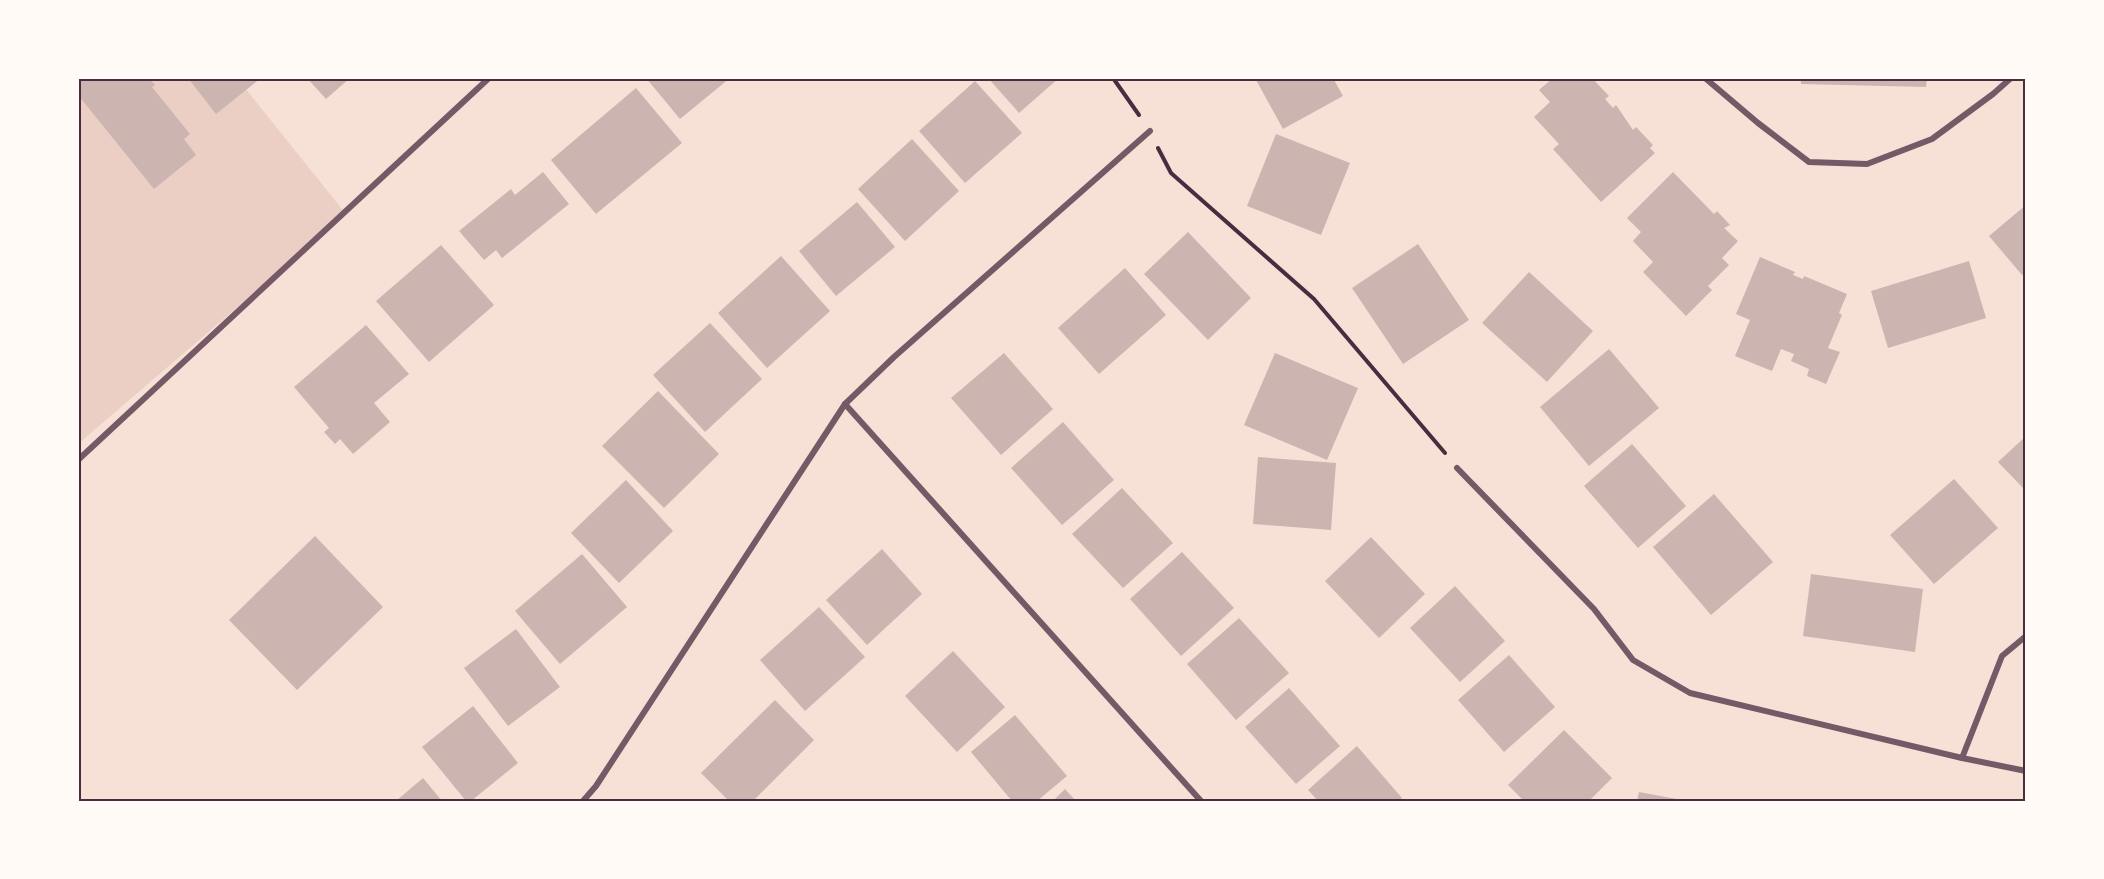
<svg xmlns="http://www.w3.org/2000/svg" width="2104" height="879" font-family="Signika,sans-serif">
	<rect width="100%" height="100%" fill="#f7e1d7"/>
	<!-- green -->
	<path fill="#ebcfc5" d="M 78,78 L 237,78 L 346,214 L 78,444 Z"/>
	<!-- building -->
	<g fill="#ccb4b1">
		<path d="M 78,78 L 149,78 L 155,85 L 152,87 L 190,134 L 184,139 L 196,155 L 154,189 L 78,95 Z"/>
		<path d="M 188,78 L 261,78 L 216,114 Z"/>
		<path d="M 307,78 L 350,78 L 326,99 Z"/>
		<path d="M 646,78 L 730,78 L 680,119 Z"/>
		<path d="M 988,78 L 1059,78 L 1019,113 Z"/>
		<path d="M 1255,78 L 1333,78 L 1343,96 L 1283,129 Z"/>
		<path d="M 1553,78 L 1592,78 L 1609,96 L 1605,99 L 1613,108 L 1616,105 L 1633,130 L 1636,127 L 1653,145 L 1650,148 L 1655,153 L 1601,202 L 1553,149 L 1559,144 L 1534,117 L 1550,102 L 1539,90 Z"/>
		<path d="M 1801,78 L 1927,78 L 1926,87 L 1801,84 Z"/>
		<path d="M 975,81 L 1022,133 L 965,183 L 919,131 Z"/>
		<path d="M 636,88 L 682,143 L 596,214 L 551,160 Z"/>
		<path d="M 1276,134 L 1350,163 L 1321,235 L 1247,206 Z"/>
		<path d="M 912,139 L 959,191 L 905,241 L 858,189 Z"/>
		<path d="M 543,172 L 569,204 L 502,258 L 496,250 L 484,260 L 459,231 L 511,189 L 515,195 Z"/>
		<path d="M 1673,172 L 1714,214 L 1717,211 L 1730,225 L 1724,228 L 1738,241 L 1722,258 L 1729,265 L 1708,286 L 1712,290 L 1686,316 L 1643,272 L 1653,262 L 1633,241 L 1641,232 L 1627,218 Z"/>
		<path d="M 857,202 L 895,247 L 836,296 L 799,251 Z"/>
		<path d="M 2026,205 L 2026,272 L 2022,275 L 1989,236 Z"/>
		<path d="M 1188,232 L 1251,298 L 1208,340 L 1144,274 Z"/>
		<path d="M 1418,244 L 1469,320 L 1403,364 L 1352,288 Z"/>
		<path d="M 441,245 L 494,305 L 429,362 L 376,301 Z"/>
		<path d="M 781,256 L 830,311 L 767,368 L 718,313 Z"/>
		<path d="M 1760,257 L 1795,272 L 1793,275 L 1803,279 L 1804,276 L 1847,294 L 1839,313 L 1842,315 L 1828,348 L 1840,352 L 1826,384 L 1807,376 L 1809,369 L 1791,361 L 1794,354 L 1781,349 L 1772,371 L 1735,356 L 1750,320 L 1736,314 Z"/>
		<path d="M 1969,261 L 1986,318 L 1888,348 L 1871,291 Z"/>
		<path d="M 1125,268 L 1166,315 L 1099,374 L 1058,328 Z"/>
		<path d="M 1529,272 L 1593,331 L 1547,382 L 1482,323 Z"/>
		<path d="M 710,323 L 762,379 L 705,432 L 653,375 Z"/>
		<path d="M 366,325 L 409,374 L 374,403 L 390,422 L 353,454 L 340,439 L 335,444 L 324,432 L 329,428 L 294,387 Z"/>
		<path d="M 1609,349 L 1659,408 L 1589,466 L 1540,407 Z"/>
		<path d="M 1004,353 L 1053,409 L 1001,455 L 951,398 Z"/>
		<path d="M 1275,353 L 1358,388 L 1327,460 L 1244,425 Z"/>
		<path d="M 658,391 L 719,454 L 664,508 L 602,446 Z"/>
		<path d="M 1063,422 L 1114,480 L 1062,525 L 1011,468 Z"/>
		<path d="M 2026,436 L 2026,491 L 1998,462 Z"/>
		<path d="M 1632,444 L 1686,506 L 1638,548 L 1584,486 Z"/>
		<path d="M 1258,457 L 1336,463 L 1331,530 L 1253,524 Z"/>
		<path d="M 1954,479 L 1998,528 L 1934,584 L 1890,535 Z"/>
		<path d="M 626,480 L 673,531 L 619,583 L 571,533 Z"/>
		<path d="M 1122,488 L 1173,543 L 1123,588 L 1072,534 Z"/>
		<path d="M 1714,494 L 1773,562 L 1711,615 L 1653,547 Z"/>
		<path d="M 315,536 L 383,607 L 297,690 L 229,620 Z"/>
		<path d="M 1371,537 L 1425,594 L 1379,638 L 1325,581 Z"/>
		<path d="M 882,549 L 922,594 L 867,645 L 826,600 Z"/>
		<path d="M 1182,552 L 1234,608 L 1181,656 L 1130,599 Z"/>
		<path d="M 582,554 L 627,607 L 560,664 L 515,611 Z"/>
		<path d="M 1811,574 L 1923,589 L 1915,652 L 1803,636 Z"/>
		<path d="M 1455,586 L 1505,641 L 1460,682 L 1410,628 Z"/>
		<path d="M 819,607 L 865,657 L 805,711 L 760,660 Z"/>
		<path d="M 1239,618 L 1289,673 L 1236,720 L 1187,664 Z"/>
		<path d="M 516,629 L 560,687 L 508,726 L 464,668 Z"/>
		<path d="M 953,651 L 1005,707 L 957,752 L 905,696 Z"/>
		<path d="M 1509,655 L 1555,707 L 1504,752 L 1458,700 Z"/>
		<path d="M 1289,688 L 1340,746 L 1296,784 L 1245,727 Z"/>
		<path d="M 775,700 L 814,740 L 753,801 L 729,801 L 701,773 Z"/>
		<path d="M 473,706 L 518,763 L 471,801 L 466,801 L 422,747 Z"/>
		<path d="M 1015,715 L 1067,776 L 1037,801 L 1012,801 L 971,752 Z"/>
		<path d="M 1564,730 L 1612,778 L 1589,801 L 1524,801 L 1508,785 Z"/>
		<path d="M 1357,746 L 1402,798 L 1399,801 L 1318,801 L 1308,790 Z"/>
		<path d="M 423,778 L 442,801 L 396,801 Z"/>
		<path d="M 1065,789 L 1076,801 L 1053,801 Z"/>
		<path d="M 1639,792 L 1682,800 L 1682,801 L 1637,801 Z"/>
	</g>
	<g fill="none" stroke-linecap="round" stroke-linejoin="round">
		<!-- path -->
		<g stroke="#4a2c40" stroke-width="4">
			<path d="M 1113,78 L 1139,115"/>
			<path d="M 1158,148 L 1171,173 L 1314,299 L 1445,453"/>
		</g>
		<!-- minor -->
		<g stroke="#755966" stroke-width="6">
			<path d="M 1705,78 L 1758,123 L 1809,162 L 1867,164 L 1932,139 L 1993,94 L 2011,78"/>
			<path d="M 845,404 L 1201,801"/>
			<path d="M 78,460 L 489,78"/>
			<path d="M 1457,468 L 1594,609 L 1633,660 L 1690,693 L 1962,758 L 2026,771"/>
			<path d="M 1962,758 L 2002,656 L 2026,636"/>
			<path d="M 583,801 L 596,786 L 845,404 L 894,357 L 1150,131"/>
		</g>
	</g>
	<!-- border -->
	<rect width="2104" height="879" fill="none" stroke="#fffaf5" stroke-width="159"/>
	<rect x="80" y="80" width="1944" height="720" fill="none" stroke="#4a2c40" stroke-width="2"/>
</svg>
